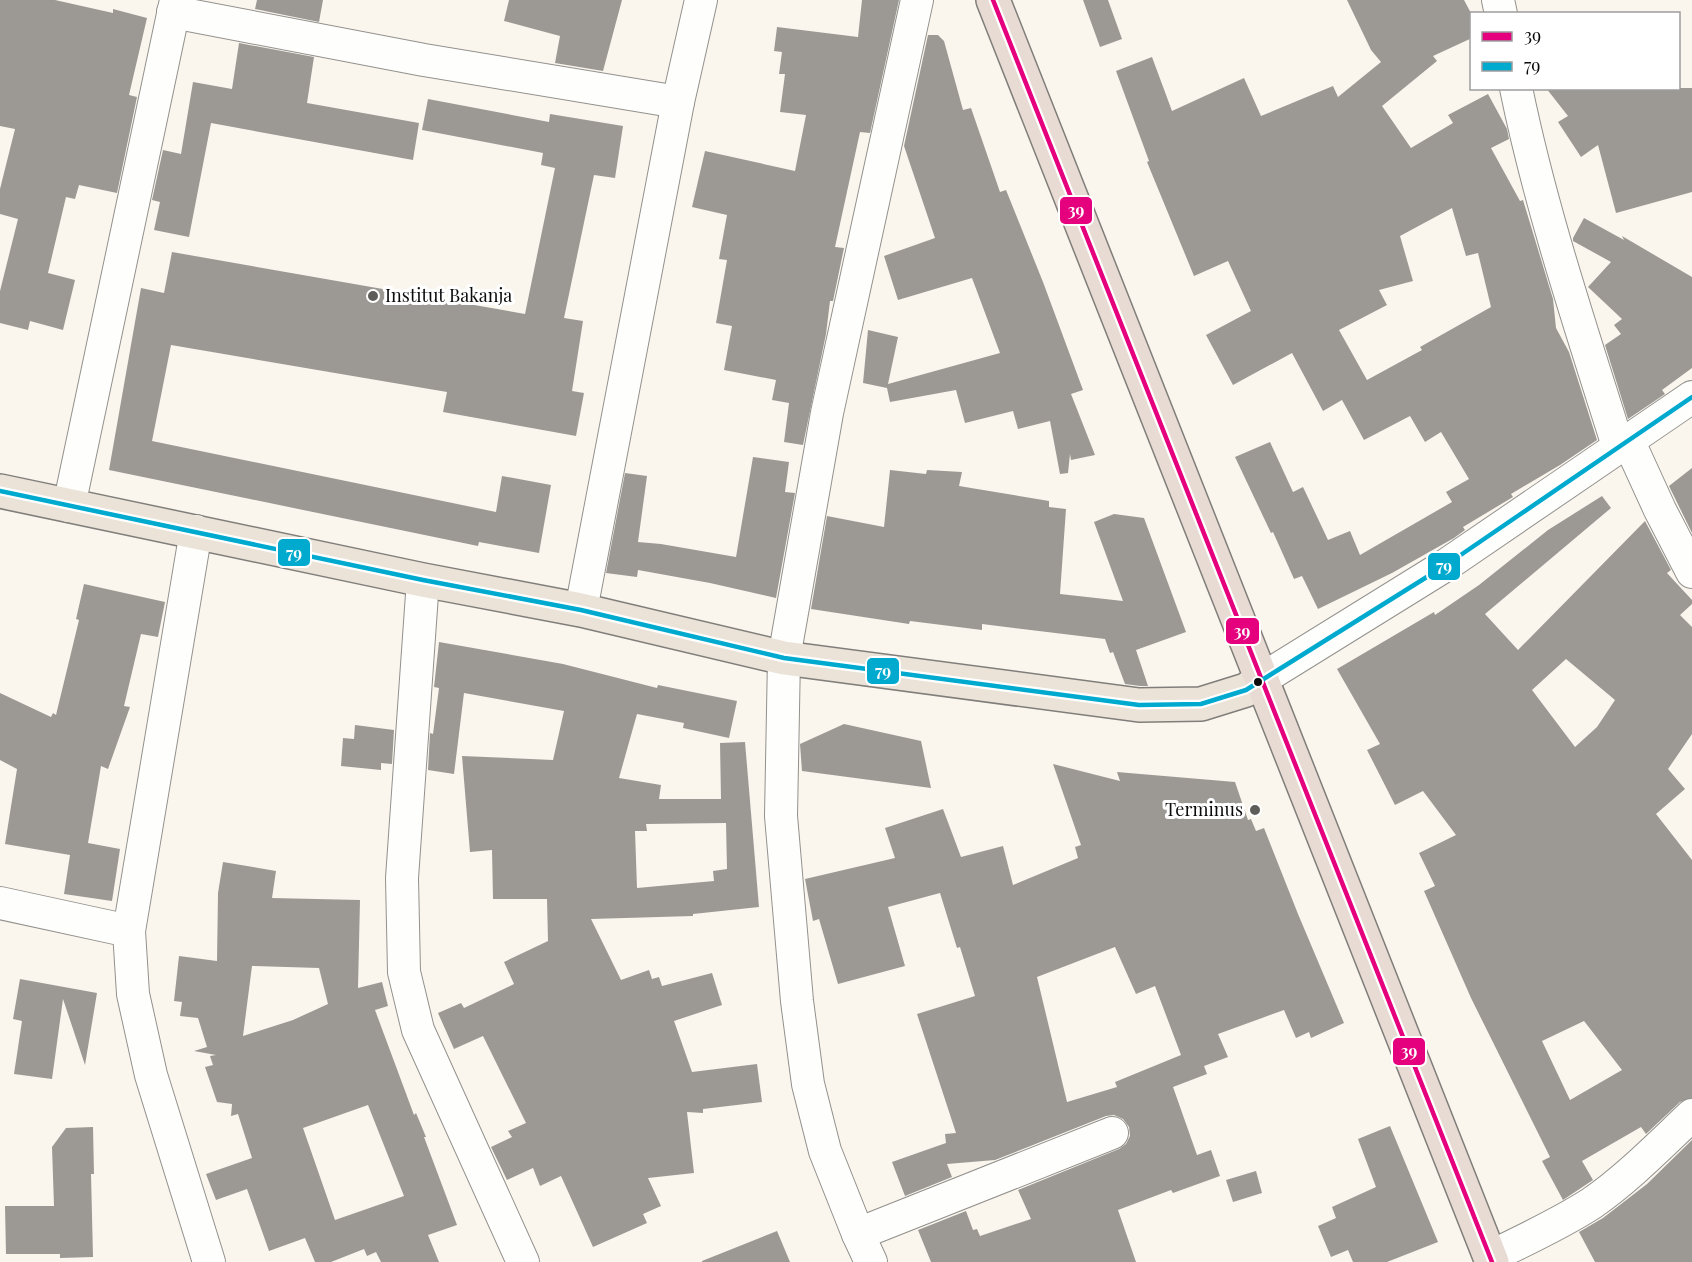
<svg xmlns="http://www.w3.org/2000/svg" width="1692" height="1262" font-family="'Playfair Display',serif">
	<rect width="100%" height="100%" fill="#faf6ee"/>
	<!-- building -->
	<g fill="#9c9995" fill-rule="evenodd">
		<path d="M 0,0 L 55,0 L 113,13 L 113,9 L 147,18 L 129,95 L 137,97 L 117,193 L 79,185 L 75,199 L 66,197 L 48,273 L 75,280 L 63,330 L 30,321 L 28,330 L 0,323 L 0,291 L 18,219 L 0,214 L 0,189 L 15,129 L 0,126 Z"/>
		<path d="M 257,0 L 323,0 L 319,22 L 255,9 Z"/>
		<path d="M 509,0 L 622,0 L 603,71 L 555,63 L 560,36 L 504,21 Z"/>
		<path d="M 862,0 L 899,0 L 870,133 L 860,132 L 835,247 L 844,248 L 833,301 L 830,301 L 826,334 L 803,445 L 784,442 L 789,403 L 772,400 L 776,380 L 724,370 L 732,326 L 716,323 L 727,260 L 719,259 L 727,215 L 692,207 L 705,151 L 795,171 L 806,115 L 780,112 L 785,74 L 779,74 L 782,52 L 774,51 L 777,27 L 858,37 Z"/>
		<path d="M 1083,0 L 1108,0 L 1122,39 L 1100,47 Z"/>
		<path d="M 1347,0 L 1464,0 L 1472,15 L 1472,38 L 1433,56 L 1437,61 L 1382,106 L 1411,148 L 1453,123 L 1448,115 L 1488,94 L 1507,129 L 1509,139 L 1491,148 L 1520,201 L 1523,200 L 1553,299 L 1556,328 L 1569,352 L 1597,440 L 1560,465 L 1511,494 L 1513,497 L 1463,527 L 1465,530 L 1454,538 L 1392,573 L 1318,609 L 1302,576 L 1294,579 L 1273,532 L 1271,533 L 1235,457 L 1270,442 L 1293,492 L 1303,487 L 1328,540 L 1350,531 L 1360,555 L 1452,502 L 1446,492 L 1469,479 L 1441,432 L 1425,442 L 1410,416 L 1364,440 L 1342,400 L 1323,411 L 1292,353 L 1233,385 L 1206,335 L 1251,311 L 1228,261 L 1194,276 L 1147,162 L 1149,161 L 1116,71 L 1152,57 L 1172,111 L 1244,78 L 1261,116 L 1333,86 L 1338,97 L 1381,62 L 1371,50 ZM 1452,208 L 1466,256 L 1478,253 L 1491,307 L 1420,347 L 1422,350 L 1367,380 L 1339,330 L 1387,305 L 1379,290 L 1413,281 L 1400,236 Z"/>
		<path d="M 928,35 L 938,35 L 944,41 L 963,110 L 971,108 L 1000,192 L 1006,190 L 1043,282 L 1083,390 L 1071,394 L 1095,455 L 1071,460 L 1070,454 L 1068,473 L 1060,474 L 1050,421 L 1018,429 L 1013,411 L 965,423 L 956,390 L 890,402 L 887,388 L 863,383 L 868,330 L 898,337 L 888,384 L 1000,353 L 972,278 L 898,300 L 884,256 L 935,238 L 904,146 Z"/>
		<path d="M 239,43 L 314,57 L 307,103 L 419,123 L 413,160 L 211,123 L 189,237 L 154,230 L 160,202 L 152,200 L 163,150 L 181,154 L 193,82 L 232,89 Z"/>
		<path d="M 1546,88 L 1692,88 L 1692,192 L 1616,213 L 1598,145 L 1581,157 L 1558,122 L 1568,116 Z"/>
		<path d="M 428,99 L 549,122 L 550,114 L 623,126 L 615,178 L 594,175 L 564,318 L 583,321 L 572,391 L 584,393 L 576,436 L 443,412 L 447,392 L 171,345 L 152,441 L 496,512 L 502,476 L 551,485 L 539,553 L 479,542 L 478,546 L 109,470 L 141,288 L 164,293 L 172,252 L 525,314 L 555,168 L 541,165 L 543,153 L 422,130 Z"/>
		<path d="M 1584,218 L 1624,240 L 1622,236 L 1692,277 L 1692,368 L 1662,390 L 1665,394 L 1628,419 L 1605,345 L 1621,334 L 1614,325 L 1622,319 L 1588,287 L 1611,262 L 1573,241 L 1573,238 Z"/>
		<path d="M 753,457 L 789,462 L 785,492 L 795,493 L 776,598 L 710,583 L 638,570 L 637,577 L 606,573 L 625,473 L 647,476 L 638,542 L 661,544 L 736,557 Z"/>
		<path d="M 1692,468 L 1692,533 L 1669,486 Z"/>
		<path d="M 890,470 L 926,474 L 927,470 L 962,472 L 959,486 L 1049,501 L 1049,507 L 1066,509 L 1060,594 L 1123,601 L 1094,522 L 1114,514 L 1144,518 L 1186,632 L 1136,650 L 1148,686 L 1140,686 L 1125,684 L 1113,652 L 1110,653 L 1105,639 L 982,624 L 982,630 L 910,621 L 909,624 L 811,609 L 827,516 L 884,527 Z"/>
		<path d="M 1602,496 L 1611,508 L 1485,614 L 1518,650 L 1645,521 L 1671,570 L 1667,573 L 1692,600 L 1692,604 L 1680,615 L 1692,627 L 1692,734 L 1668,769 L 1685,789 L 1656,814 L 1692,860 L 1692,1098 L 1680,1102 L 1646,1134 L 1641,1127 L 1582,1161 L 1593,1180 L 1563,1200 L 1542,1161 L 1550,1157 L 1471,998 L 1424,891 L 1435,886 L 1419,853 L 1456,835 L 1423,791 L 1395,805 L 1367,750 L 1380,744 L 1337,669 L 1434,612 L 1435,615 L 1479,585 L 1548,530 ZM 1566,659 L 1615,700 L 1597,727 L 1575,747 L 1532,690 ZM 1584,1021 L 1622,1070 L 1570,1100 L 1542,1041 Z"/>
		<path d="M 84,584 L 165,602 L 158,637 L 141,634 L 124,706 L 130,707 L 108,769 L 101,766 L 88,843 L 120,849 L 112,901 L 64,894 L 70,855 L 5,844 L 17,769 L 0,760 L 0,693 L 51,717 L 53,713 L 56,715 L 79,620 L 76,619 Z"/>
		<path d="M 439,642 L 563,664 L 657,688 L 658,685 L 737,701 L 729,738 L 683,728 L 684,723 L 637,714 L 619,778 L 661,785 L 659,799 L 721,799 L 720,743 L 745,742 L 759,907 L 693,914 L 693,916 L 591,919 L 621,980 L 649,970 L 652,979 L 659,977 L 662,986 L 712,973 L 722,1005 L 674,1021 L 692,1072 L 757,1064 L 762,1102 L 703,1109 L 703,1113 L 687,1112 L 694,1173 L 648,1178 L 661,1206 L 643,1214 L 647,1223 L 593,1247 L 561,1176 L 540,1186 L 533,1168 L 507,1180 L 491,1147 L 512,1137 L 508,1131 L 526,1123 L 483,1036 L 454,1049 L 438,1013 L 461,1003 L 464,1008 L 514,984 L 504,962 L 548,941 L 547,899 L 493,899 L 492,850 L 470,852 L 462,756 L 553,760 L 564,711 L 464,693 L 454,774 L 428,770 L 430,733 L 433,734 L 439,688 L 434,687 ZM 726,823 L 727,869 L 713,871 L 714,881 L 637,888 L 635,831 L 647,831 L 646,824 Z"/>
		<path d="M 844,724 L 921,741 L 931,788 L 802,771 L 800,744 Z"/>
		<path d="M 355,725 L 394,730 L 392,764 L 381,763 L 381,770 L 341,766 L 343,738 L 354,739 Z"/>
		<path d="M 1053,764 L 1120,781 L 1117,772 L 1235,782 L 1248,820 L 1251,819 L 1256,831 L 1264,828 L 1298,914 L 1344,1023 L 1311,1038 L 1309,1032 L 1296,1038 L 1284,1010 L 1218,1034 L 1228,1057 L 1204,1066 L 1207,1074 L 1173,1087 L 1197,1155 L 1211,1150 L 1220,1176 L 1173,1193 L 1171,1190 L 1118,1210 L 1136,1262 L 931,1262 L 918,1230 L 966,1211 L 973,1230 L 977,1229 L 980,1236 L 1031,1219 L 1018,1190 L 1119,1149 L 1126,1144 L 1130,1136 L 1129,1127 L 1123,1119 L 1114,1115 L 1106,1116 L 995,1160 L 947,1164 L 952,1177 L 905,1196 L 892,1162 L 946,1143 L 945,1134 L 956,1133 L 917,1014 L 975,996 L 960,947 L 957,948 L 940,893 L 888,907 L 905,966 L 838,984 L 819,919 L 813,921 L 805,879 L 895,858 L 885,828 L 943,809 L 961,857 L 1003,846 L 1013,885 L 1078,858 L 1075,847 L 1081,845 ZM 1115,947 L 1136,994 L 1155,986 L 1181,1055 L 1115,1082 L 1117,1087 L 1067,1102 L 1037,977 Z"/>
		<path d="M 223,862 L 276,871 L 272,898 L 360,900 L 358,988 L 382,982 L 388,1006 L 375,1010 L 414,1115 L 416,1113 L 426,1137 L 424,1137 L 457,1225 L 428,1235 L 439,1262 L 381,1262 L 376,1252 L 367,1256 L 364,1249 L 331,1262 L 315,1262 L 305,1238 L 269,1251 L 247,1189 L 216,1200 L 206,1174 L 252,1158 L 238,1114 L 231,1116 L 232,1104 L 217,1102 L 205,1067 L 213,1065 L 210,1056 L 216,1055 L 194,1051 L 207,1047 L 198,1018 L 180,1016 L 182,1002 L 174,1001 L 179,956 L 217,961 L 218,893 ZM 252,966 L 319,968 L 328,1004 L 293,1020 L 243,1036 ZM 368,1105 L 404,1196 L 335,1220 L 303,1128 Z"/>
		<path d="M 20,979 L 97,993 L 85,1065 L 63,999 L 52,1079 L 14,1074 L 22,1021 L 13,1019 Z"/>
		<path d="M 1390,1126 L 1438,1242 L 1387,1262 L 1353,1262 L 1348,1250 L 1331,1257 L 1318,1226 L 1336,1218 L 1332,1207 L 1376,1187 L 1358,1139 Z"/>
		<path d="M 93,1127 L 94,1174 L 91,1174 L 93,1257 L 60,1258 L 60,1254 L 6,1254 L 5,1206 L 54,1206 L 52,1147 L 66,1128 Z"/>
		<path d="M 1692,1140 L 1692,1262 L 1595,1262 L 1579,1232 L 1603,1218 L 1647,1184 Z"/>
		<path d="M 1256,1171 L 1262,1193 L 1233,1202 L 1226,1180 Z"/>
		<path d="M 777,1231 L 790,1262 L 702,1262 L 702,1261 Z"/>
	</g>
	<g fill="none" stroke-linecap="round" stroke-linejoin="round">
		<defs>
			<g id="minor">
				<path d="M 1498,0 L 1501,14"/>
				<path d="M 173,12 L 424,60 L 678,102"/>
				<path d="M 1516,88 C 1541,210 1581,328 1618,446"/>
				<path d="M 1628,440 L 1660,510 L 1692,572"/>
				<path d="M 69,506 L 176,0"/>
				<path d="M 196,531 L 129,931 L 133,994 L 151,1075 L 209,1262"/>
				<path d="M 423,580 L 402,878 L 404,972 L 418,1030 L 523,1262"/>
				<path d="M 581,610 L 678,102 L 701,0"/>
				<path d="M 1262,679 L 1446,565 L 1692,397"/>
				<path d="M 0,903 L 129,931"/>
				<path d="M 858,1234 L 1112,1133"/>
				<path d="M 1490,1257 C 1524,1240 1560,1224 1592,1203 C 1628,1178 1660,1145 1692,1115"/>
				<path d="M 871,1262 L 858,1234 L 825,1151 L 808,1084 L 797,1001 L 781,816 L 784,658 L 827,413 L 917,0"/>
			</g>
			<path id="major" d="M 0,491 L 423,580 L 581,610 L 784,658 L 1139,705 L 1201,704 L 1246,690 L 1262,679"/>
			<path id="highway" d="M 993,0 L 1492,1262"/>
		</defs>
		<!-- minor casing -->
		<use href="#minor" stroke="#93918d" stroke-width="34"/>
		<!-- major casing -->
		<use href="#major" stroke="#807e7a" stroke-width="36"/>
		<!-- highway casing -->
		<use href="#highway" stroke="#807e7a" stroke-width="36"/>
		<!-- minor -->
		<use href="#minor" stroke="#fefefc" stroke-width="32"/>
		<!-- major -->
		<use href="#major" stroke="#ebe3d8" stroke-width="33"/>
		<!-- highway -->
		<use href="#highway" stroke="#e8dbd4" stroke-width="33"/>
		<defs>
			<path id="bus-1" d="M 993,0 L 1492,1262"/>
			<path id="bus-2" d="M 0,491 L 423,580 L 581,610 L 784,658 L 1139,705 L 1201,704 L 1246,690 L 1446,565 L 1692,397"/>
		</defs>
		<!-- bus-1 casing -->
		<use href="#bus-1" stroke="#fff" stroke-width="9"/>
		<!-- bus-2 casing -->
		<use href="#bus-2" stroke="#fff" stroke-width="9"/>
		<!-- bus-1 -->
		<use href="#bus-1" stroke="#e5007d" stroke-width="4.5"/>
		<!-- bus-2 -->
		<use href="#bus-2" stroke="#00a9ce" stroke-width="4.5"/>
	</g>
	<!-- markers -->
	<g fill="#5f5d5a" stroke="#fff" stroke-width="2">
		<circle cx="373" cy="296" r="6"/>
		<circle cx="1255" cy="810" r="6"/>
	</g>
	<circle fill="#0b0b0b" stroke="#fff" stroke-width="2" cx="1258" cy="682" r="5"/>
	<g text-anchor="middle" stroke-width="6" stroke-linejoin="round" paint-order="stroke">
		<!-- poi labels -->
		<g font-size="18" fill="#0b0b0b" stroke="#fff" text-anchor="start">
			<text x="385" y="302">Institut Bakanja</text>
			<text x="1243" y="816" text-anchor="end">Terminus</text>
		</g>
	</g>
	<g stroke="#fff" stroke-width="2">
		<rect x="1059" y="196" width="34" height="29" rx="6" fill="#e5007d"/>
		<rect x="277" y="538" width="34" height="29" rx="6" fill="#00a9ce"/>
		<rect x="1427" y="552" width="34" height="29" rx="6" fill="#00a9ce"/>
		<rect x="1225" y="617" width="35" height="28" rx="6" fill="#e5007d"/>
		<rect x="866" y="657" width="34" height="28" rx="6" fill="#00a9ce"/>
		<rect x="1392" y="1037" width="34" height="29" rx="6" fill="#e5007d"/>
	</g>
	<g font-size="16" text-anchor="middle" font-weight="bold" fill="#fff">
		<text x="1076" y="216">39</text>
		<text x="294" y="559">79</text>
		<text x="1444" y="572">79</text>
		<text x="1242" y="637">39</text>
		<text x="883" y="677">79</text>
		<text x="1409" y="1057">39</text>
	</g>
	<!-- legend -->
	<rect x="1470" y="12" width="210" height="78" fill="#ffffff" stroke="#9d9d9d" stroke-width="1.5"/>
	<rect x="1482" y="32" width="30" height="9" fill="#e5007d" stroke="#9d9d9d" stroke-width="1.5"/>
	<text x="1524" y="42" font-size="18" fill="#0b0b0b">39</text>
	<rect x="1482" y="62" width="30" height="9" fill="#00a9ce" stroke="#9d9d9d" stroke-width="1.5"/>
	<text x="1524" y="72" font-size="18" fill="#0b0b0b">79</text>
</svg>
